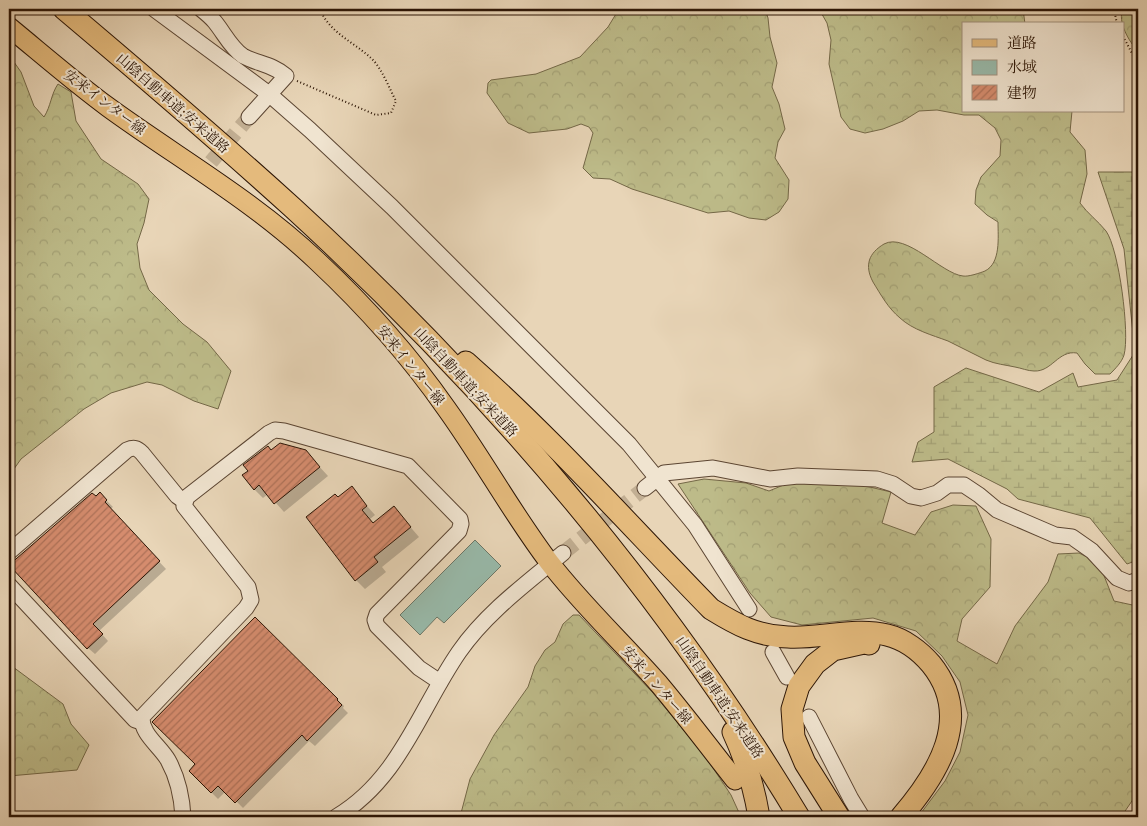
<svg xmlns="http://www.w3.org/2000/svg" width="1147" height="826" font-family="'Old Standard TT','Noto Serif JP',serif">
	<defs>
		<pattern id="forest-crowns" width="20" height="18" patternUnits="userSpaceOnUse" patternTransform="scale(1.25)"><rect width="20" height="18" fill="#bdbb89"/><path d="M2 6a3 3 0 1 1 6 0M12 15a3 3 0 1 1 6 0" fill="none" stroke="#a3a075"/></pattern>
		<pattern id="wetland-marsh" width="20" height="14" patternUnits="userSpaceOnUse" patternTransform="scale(1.25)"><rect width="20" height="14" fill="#bdbb89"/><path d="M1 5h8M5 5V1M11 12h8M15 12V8" fill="none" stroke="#a3a075"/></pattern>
		<pattern id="building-hatch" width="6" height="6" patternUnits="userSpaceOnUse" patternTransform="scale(1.25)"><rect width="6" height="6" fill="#d58c6e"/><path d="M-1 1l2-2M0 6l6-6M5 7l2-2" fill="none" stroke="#ad7158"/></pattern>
	</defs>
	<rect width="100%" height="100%" fill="#e8d5b7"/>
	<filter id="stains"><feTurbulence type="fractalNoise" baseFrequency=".004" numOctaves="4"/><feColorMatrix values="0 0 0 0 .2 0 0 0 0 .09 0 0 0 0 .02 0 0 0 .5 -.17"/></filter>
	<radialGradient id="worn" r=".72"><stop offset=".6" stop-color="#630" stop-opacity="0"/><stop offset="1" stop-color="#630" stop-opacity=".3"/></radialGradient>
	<!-- forest -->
	<g fill="url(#forest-crowns)" stroke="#746847">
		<path d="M 619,9 L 765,9 L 768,18 L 770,37 L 777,63 L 772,87 L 779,104 L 785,129 L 778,142 L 775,158 L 789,180 L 788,199 L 779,212 L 766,220 L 749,218 L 729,211 L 708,213 L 632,189 L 610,179 L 593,178 L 583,168 L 593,133 L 589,127 L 581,124 L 567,129 L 529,133 L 508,123 L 487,93 L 488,83 L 491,80 L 536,74 L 580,57 L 608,27 Z"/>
		<path d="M 819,9 L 1023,9 L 1025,24 L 963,24 L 963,111 L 1072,111 L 1070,132 L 1085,150 L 1087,174 L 1080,203 C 1088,214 1098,221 1106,231 C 1119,249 1130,334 1124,355 C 1122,362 1115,369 1110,374 L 1095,374 L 1085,364 L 1077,353 C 1058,350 1052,372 1034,371 C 1028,371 1021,368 1015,367 C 1006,365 995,364 986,360 C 973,354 961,347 948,341 C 932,335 913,330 900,318 C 888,308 881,295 873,282 C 864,265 869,253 884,244 C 906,232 942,274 963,276 C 968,277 980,273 985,271 C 1001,263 998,237 998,222 L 987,215 L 975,204 L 976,190 L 981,177 L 1000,156 L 1001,140 L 995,128 L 979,115 L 964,115 L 937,110 L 919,111 L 903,121 L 883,129 L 865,133 L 850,129 L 841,117 L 829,64 L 831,40 L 827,23 Z"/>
		<path d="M 1123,9 L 1138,9 L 1138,51 C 1129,42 1117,21 1123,9 Z"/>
		<path d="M 9,55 L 21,72 L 34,106 L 44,117 C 51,106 51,94 58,84 L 71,92 L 76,121 L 101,159 L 138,184 L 149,199 L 144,223 L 137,244 L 140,268 L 149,290 L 183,324 L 207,342 L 231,371 L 218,409 L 194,401 L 162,385 L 147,382 L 111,393 L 84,409 L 21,459 L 9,476 Z"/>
		<path d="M 704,479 L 746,483 L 769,491 L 793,481 L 857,484 L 891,492 L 882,523 L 915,535 L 931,512 L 953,505 L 976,506 L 991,539 L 990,587 L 962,619 L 957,641 L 997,664 L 1015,626 L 1048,582 L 1058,554 L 1079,553 L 1099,563 L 1114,601 L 1137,606 L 1138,605 L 1138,796 L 1134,798 L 1121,817 L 918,817 L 945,781 L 960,752 L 968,715 L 960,682 L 942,656 L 916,631 L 873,618 L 802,625 L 771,617 L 750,593 L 678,484 Z"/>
		<path d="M 573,615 L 579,615 L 653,693 L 705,756 L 731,795 L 741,817 L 460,817 L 470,779 L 494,735 L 528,687 L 535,666 L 545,650 L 555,642 L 563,624 Z"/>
		<path d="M 9,664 L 63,704 L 71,724 L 89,745 L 77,770 L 9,776 Z"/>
	</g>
	<!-- wetland -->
	<path fill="url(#wetland-marsh)" stroke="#746847" d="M 1098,172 L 1138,172 L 1138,560 L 1127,564 L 1090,518 L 1018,499 L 1007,489 L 948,459 L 912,462 L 918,442 L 934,432 L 934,387 L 966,368 L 1039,392 L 1073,373 L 1078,387 L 1117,380 L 1135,352 L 1124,249 Z"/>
	<!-- water -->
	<path fill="#98b9a9" stroke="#6d7767" d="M 475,540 L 501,566 L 444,623 L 437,617 L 420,635 L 400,615 Z"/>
	<!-- shadow -->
	<g fill="#0003">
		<path d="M 305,451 L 328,476 L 284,512 L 268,494 L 263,498 L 254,489 L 271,452 Z"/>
		<path d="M 351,488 L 375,515 L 370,519 L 374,524 L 394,508 L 419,537 L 382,567 L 386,572 L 365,589 L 356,580 L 338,498 Z"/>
		<path d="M 100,494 L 113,507 L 110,509 L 166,569 L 99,631 L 108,641 L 95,654 L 88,648 L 96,498 Z"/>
		<path d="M 255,618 L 344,706 L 343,708 L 348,713 L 315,746 L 309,741 L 243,808 L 226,791 L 218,799 L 190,771 L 197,764 Z"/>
	</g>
	<!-- building -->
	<g fill="url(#building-hatch)" stroke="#2c1505">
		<path d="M 280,443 L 306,450 L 320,467 L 274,504 L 259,485 L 254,490 L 242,475 L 248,471 L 243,465 L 268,446 L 271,450 Z"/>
		<path d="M 352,486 L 367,506 L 362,510 L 373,523 L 394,506 L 411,527 L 374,557 L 378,562 L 355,581 L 306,517 L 335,494 L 338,497 Z"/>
		<path d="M 100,492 L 107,500 L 105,502 L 160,561 L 93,624 L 103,634 L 87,649 L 9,565 L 92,493 L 96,496 Z"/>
		<path d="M 255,617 L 338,699 L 337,700 L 342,705 L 307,741 L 302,735 L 235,803 L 218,786 L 211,793 L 189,771 L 195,764 L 152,722 Z"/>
	</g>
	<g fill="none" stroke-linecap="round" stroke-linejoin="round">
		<!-- minor-tunnel -->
		<g stroke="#c2af93" stroke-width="15" stroke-dasharray="15 8" stroke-linecap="butt">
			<path d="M 211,162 L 249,117"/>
			<path d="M 563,553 L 645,488"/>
		</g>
		<defs>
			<g id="minor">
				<path d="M 154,9 L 269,94 L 310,130 L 392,207 L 629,444 L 695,525 L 749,609"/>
				<path d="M 201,9 C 206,13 211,17 215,22 C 224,33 231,48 243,56 C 258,64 272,64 286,76 L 249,117"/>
				<path d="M 645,488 L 664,473 L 713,468 L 770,479 L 798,476 L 877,479 L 893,484 L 911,496 L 921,498 L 937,493 L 948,485 L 964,485 L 979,495 L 997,510 L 1055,535 L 1072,537 L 1092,551 L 1117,578 L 1129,583 L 1138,580"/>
				<path d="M 9,552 L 127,450 C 134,447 137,448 142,453 L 177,496 L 184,501"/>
				<path d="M 9,585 L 135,720 L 141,722"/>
				<path d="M 773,652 L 787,677"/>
				<path d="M 809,717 L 851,799 L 862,817"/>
				<path d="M 183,817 C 182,797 178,778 168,760 C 160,746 141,734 142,717 L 246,608 L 251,600 L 248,587 L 184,506 L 187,497 L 269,433 L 275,430 L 284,431 L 408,466 L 460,519 L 461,524 L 459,531 L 377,614 L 375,620 L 377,626 L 419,668 L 440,682"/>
				<path d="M 336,817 C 400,779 419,710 459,652 C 486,613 527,583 563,553"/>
			</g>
			<path id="major" d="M 9,27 C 42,54 74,82 108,107 C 178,158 254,201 317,261 C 364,305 409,355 446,408 C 482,458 512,513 549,562 C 583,606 623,643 659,684 C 685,715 710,748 735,780"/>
			<g id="highway">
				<path d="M 64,9 C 141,74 218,140 293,208 C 487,386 663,591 799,817"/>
				<path d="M 466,362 C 553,439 630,526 711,609 C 737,625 757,636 788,637 C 820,639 855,627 887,635 C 904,639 920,651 931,664 C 974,717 938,774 901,817"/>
				<path d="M 733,732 C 746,760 754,787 759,817"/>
				<path d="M 839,817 L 805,763 L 794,737 L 792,709 L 799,686 L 815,664 L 833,650 L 864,643 L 869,644"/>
			</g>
		</defs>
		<!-- minor casing -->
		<use href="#minor" stroke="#5b4532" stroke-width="17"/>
		<!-- major casing -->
		<use href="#major" stroke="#2c1505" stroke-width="21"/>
		<!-- highway casing -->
		<use href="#highway" stroke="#2c1505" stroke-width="23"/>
		<!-- path -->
		<g stroke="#2c1505" stroke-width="2" stroke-dasharray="1 2.5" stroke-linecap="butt">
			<path d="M 1114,9 L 1117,24"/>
			<path d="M 1123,36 L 1138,65"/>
			<path d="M 297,81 L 376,115 L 391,113 L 396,101 C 390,90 382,69 373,60 C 356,43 329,33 320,9"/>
		</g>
		<!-- minor -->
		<use href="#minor" stroke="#f0e4d0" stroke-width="15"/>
		<!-- major -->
		<use href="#major" stroke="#e4ba7c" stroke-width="19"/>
		<!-- highway -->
		<use href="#highway" stroke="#e4ba7c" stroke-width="21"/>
	</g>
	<g text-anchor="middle" stroke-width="4" stroke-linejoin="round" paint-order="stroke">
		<!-- street labels -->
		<g font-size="14" fill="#2c1505" stroke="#f0e4d0">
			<text transform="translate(105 102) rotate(37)" y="5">安来インター線</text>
			<text transform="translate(173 103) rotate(41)" y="5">山陰自動車道;安来道路</text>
			<text transform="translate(411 365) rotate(51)" y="5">安来インター線</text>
			<text transform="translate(466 382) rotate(47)" y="5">山陰自動車道;安来道路</text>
			<text transform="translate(657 685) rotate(49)" y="5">安来インター線</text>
			<text transform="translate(720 697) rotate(56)" y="5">山陰自動車道;安来道路</text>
		</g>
	</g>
	<!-- margin -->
	<rect width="1147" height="826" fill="none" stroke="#e8d5b7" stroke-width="30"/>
	<rect x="10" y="10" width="1127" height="806" fill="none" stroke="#2c1505" stroke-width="2.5"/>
	<rect x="15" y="15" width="1117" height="796" fill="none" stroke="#2c1505"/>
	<!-- legend -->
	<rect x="962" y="22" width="162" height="90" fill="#f0e4d0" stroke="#a2917f"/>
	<rect x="972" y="39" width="25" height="8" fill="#e4ba7c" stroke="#a2917f"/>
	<text x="1007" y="48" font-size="15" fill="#2c1505">道路</text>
	<rect x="972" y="60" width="25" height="15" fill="#98b9a9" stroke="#a2917f"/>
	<text x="1007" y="72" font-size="15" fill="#2c1505">水域</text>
	<rect x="972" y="85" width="25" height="15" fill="url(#building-hatch)" stroke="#a2917f"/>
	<text x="1007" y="98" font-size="15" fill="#2c1505">建物</text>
	<rect width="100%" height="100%" filter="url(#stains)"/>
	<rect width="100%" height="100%" fill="url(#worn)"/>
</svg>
